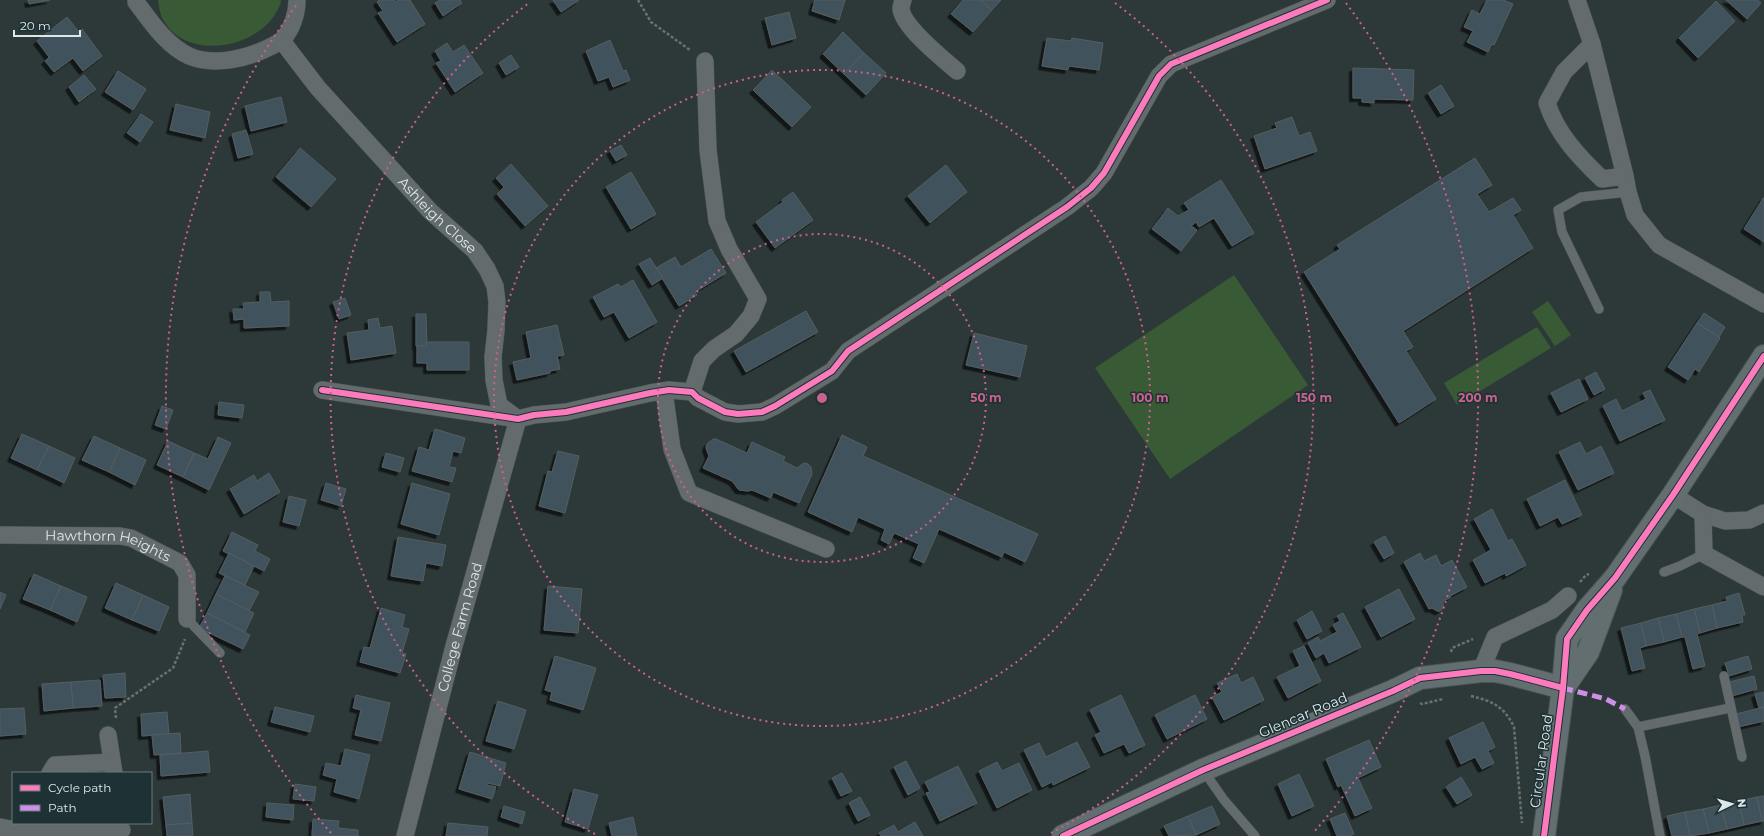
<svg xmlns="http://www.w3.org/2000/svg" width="1764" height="836" font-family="Montserrat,sans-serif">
	<defs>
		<filter id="shadow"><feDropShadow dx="-3.5" dy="3.5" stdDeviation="0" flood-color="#0009"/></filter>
	</defs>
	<rect width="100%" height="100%" fill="#2d3839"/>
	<!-- green -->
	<g fill="#385b36">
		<path d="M 158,0 L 281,0 C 281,4 279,7 277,11 C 257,49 187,61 164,21 C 160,15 159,7 158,0 Z"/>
		<path d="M 1234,275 L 1308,385 L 1170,479 L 1095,368 Z"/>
		<path d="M 1548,301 L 1571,335 L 1555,346 L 1532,312 Z"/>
		<path d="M 1537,327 L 1551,348 L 1457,405 L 1444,383 Z"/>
	</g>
	<!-- building -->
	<g fill="#40535b" stroke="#555d60" filter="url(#shadow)">
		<path d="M 28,0 L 50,0 L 29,4 Z"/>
		<path d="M 379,0 L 394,0 L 395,2 L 399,0 L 410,0 L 425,24 L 397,42 L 378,13 L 383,11 L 377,2 Z"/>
		<path d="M 440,0 L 460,0 L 462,3 L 443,16 L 435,3 Z"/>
		<path d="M 553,0 L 579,0 L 561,12 Z"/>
		<path d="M 815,0 L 845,0 L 839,20 L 812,11 Z"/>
		<path d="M 963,0 L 981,0 L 992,10 L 973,32 L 951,14 Z"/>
		<path d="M 981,0 L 1001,0 L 992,10 Z"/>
		<path d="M 1487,0 L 1503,0 L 1513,4 L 1494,45 L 1492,44 L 1488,52 L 1467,42 L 1473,31 L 1464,27 L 1472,10 L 1480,14 Z"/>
		<path d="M 1726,0 L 1758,0 L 1761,3 L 1747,19 Z"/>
		<path d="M 1716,1 L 1735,21 L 1698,58 L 1679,38 Z"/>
		<path d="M 789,12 L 796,38 L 772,45 L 765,18 Z"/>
		<path d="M 67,17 L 79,32 L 82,29 L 102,56 L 83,71 L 73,58 L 54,72 L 45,61 L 49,57 L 37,41 Z"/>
		<path d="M 843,32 L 864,53 L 844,74 L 823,54 Z"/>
		<path d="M 1047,38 L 1071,41 L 1072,38 L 1103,43 L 1099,70 L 1069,66 L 1068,70 L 1042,66 Z"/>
		<path d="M 610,40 L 623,71 L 626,70 L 630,80 L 613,87 L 609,77 L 598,81 L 586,51 Z"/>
		<path d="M 447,43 L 453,52 L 464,45 L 483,73 L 455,92 L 436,63 L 441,61 L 435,51 Z"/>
		<path d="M 864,53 L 886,73 L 866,95 L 844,74 Z"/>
		<path d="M 511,55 L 519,67 L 506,75 L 499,63 Z"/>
		<path d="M 1353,68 L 1414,70 L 1413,100 L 1374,99 L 1374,103 L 1362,102 L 1362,98 L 1353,98 Z"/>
		<path d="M 772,70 L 811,107 L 792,127 L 753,90 Z"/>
		<path d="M 118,71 L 146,89 L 133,110 L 105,92 Z"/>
		<path d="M 84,75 L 96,89 L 79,102 L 69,87 Z"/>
		<path d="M 1441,85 L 1454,106 L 1441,114 L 1428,93 Z"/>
		<path d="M 281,97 L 287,122 L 251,131 L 245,106 Z"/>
		<path d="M 176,104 L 210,112 L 205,138 L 170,130 Z"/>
		<path d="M 141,114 L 153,122 L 140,142 L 127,133 Z"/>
		<path d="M 1292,117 L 1299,136 L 1310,132 L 1317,151 L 1265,169 L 1254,136 L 1277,128 L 1275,123 Z"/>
		<path d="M 246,130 L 253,154 L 238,158 L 232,134 Z"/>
		<path d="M 621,145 L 627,155 L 616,161 L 610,151 Z"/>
		<path d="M 300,148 L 336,179 L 311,207 L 276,177 Z"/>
		<path d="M 1475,158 L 1492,185 L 1477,194 L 1489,212 L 1513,198 L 1521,210 L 1513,215 L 1533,248 L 1403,331 L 1413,347 L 1406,351 L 1436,399 L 1399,423 L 1304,272 L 1340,249 L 1337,245 Z"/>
		<path d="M 511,164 L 548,206 L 525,226 L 497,194 L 504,187 L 496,178 Z"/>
		<path d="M 946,165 L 967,192 L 930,223 L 908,196 Z"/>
		<path d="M 631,172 L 656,214 L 631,229 L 606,187 Z"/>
		<path d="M 1221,180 L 1254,233 L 1232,246 L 1214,218 L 1199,227 L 1196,222 L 1191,226 L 1197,230 L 1181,251 L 1152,229 L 1168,208 L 1178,216 L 1189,210 L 1184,203 Z"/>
		<path d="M 793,192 L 813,220 L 775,248 L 756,222 L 783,202 L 782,200 Z"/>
		<path d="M 1764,197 L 1764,242 L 1744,229 Z"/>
		<path d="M 711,249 L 726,273 L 695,292 L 697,295 L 679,306 L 656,268 L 675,257 L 681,267 Z"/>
		<path d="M 650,258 L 663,278 L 652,285 L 639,264 Z"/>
		<path d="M 633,280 L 657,322 L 629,338 L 614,312 L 604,317 L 593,297 L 618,284 L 621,287 Z"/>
		<path d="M 260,292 L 270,292 L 271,302 L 289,301 L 289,326 L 244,328 L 244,319 L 234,320 L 233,309 L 244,309 L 243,303 L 260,302 Z"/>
		<path d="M 345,298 L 351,315 L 339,319 L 333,302 Z"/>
		<path d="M 806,311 L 818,332 L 746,372 L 734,351 Z"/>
		<path d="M 1704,313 L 1725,327 L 1719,337 L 1697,323 Z"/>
		<path d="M 416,314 L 426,314 L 427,346 L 416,346 Z"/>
		<path d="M 378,318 L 380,328 L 392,326 L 396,353 L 351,360 L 347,333 L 369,330 L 368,320 Z"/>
		<path d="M 1697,323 L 1720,338 L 1699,372 L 1695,369 L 1688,380 L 1668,367 Z"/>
		<path d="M 557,325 L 564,355 L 557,356 L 560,369 L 550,371 L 550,373 L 517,380 L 513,362 L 531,358 L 526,332 Z"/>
		<path d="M 974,333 L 1027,346 L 1020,377 L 966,365 Z"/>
		<path d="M 426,342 L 469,342 L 469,370 L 427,370 L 427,363 L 417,363 L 417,346 L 427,346 Z"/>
		<path d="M 1596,372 L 1605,389 L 1594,395 L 1585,378 Z"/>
		<path d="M 1579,379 L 1588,399 L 1561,412 L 1551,393 Z"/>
		<path d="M 1650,390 L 1665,420 L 1620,441 L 1603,406 L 1616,399 L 1622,411 L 1646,399 L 1643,393 Z"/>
		<path d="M 219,402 L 244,405 L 242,418 L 218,415 Z"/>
		<path d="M 162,406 L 173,410 L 166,429 L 155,425 Z"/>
		<path d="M 435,429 L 465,438 L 461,453 L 453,451 L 449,467 L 456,468 L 452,482 L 412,471 L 419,447 L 429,450 Z"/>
		<path d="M 22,434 L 49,446 L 37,470 L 11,458 Z"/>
		<path d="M 842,435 L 867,447 L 863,456 L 1038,534 L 1025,562 L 1004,552 L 1002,557 L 939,529 L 924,563 L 913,558 L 919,544 L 894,533 L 889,544 L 881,540 L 885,529 L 858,517 L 852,532 L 808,512 Z"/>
		<path d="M 94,436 L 120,448 L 109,472 L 82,460 Z"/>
		<path d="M 218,437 L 231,443 L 209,490 L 183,477 L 194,453 L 208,459 Z"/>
		<path d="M 713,439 L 716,439 L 747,453 L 752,442 L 785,457 L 783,461 L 797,468 L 804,463 L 808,464 L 811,467 L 812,474 L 799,503 L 773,492 L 771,498 L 752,490 L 748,491 L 739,490 L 732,481 L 703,468 L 709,456 L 706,448 L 707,444 Z"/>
		<path d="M 168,441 L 194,453 L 183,477 L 157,465 Z"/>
		<path d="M 1580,442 L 1586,454 L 1601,446 L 1614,473 L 1578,490 L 1559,452 Z"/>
		<path d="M 49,446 L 75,458 L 64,483 L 37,470 Z"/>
		<path d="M 120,448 L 146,460 L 135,485 L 109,472 Z"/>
		<path d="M 558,451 L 579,456 L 565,513 L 539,506 L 548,471 L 552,472 Z"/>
		<path d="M 386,453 L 404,458 L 400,472 L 382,467 Z"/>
		<path d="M 269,473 L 280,492 L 244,514 L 230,489 L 254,475 L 257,481 Z"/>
		<path d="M 1565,480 L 1582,515 L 1562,524 L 1558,517 L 1540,526 L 1527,499 Z"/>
		<path d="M 326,483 L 346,489 L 341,506 L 321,500 Z"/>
		<path d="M 412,483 L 450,494 L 439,535 L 401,524 Z"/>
		<path d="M 289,496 L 306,500 L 299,526 L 283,522 Z"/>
		<path d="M 1492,509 L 1508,541 L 1512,539 L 1526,565 L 1506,576 L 1505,573 L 1485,583 L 1473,560 L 1491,550 L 1474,519 Z"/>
		<path d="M 232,532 L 258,545 L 255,551 L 270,559 L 264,571 L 223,551 Z"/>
		<path d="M 1385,536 L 1394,553 L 1384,559 L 1374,542 Z"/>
		<path d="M 398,537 L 446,545 L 442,566 L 426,563 L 423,581 L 391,576 Z"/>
		<path d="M 229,553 L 254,566 L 245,585 L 219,573 Z"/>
		<path d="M 1420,553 L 1424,561 L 1436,555 L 1441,566 L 1452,560 L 1467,587 L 1450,596 L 1451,597 L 1443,601 L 1443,608 L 1440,611 L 1437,611 L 1432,608 L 1429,609 L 1404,562 Z"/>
		<path d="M 34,574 L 61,586 L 50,610 L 23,599 Z"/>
		<path d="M 225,576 L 259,592 L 249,611 L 216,594 Z"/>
		<path d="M 116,583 L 143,595 L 132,620 L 105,608 Z"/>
		<path d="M 61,586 L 87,597 L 77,622 L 50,610 Z"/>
		<path d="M 548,586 L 582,589 L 578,633 L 544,630 Z"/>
		<path d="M 1399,589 L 1415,619 L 1381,637 L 1365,607 Z"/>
		<path d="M 0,592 L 6,595 L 0,609 Z"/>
		<path d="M 1739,593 L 1745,615 L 1742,615 L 1743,622 L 1717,628 L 1712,605 L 1727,601 L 1726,597 Z"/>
		<path d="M 216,594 L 254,613 L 245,632 L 207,613 Z"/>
		<path d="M 143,595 L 169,607 L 159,631 L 132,620 Z"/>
		<path d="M 1712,605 L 1717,628 L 1700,633 L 1694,609 Z"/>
		<path d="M 381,608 L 405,615 L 402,627 L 409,629 L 402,653 L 406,654 L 400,673 L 360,662 L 364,647 L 370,648 Z"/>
		<path d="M 1694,609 L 1700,633 L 1697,634 L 1705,666 L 1693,669 L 1685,637 L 1682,637 L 1676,614 Z"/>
		<path d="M 1312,611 L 1322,631 L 1307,639 L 1297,620 Z"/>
		<path d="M 207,613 L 250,635 L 243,649 L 199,628 Z"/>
		<path d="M 1343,613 L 1361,647 L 1329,663 L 1324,653 L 1316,658 L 1308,643 L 1318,637 L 1320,641 L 1337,632 L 1333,625 L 1340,621 L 1337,616 Z"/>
		<path d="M 1676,614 L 1682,637 L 1664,642 L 1658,618 Z"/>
		<path d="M 1658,618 L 1664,642 L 1646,646 L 1641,623 Z"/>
		<path d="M 1641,623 L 1646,646 L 1640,648 L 1645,668 L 1632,671 L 1621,628 Z"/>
		<path d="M 1304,646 L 1321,681 L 1288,698 L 1277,677 L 1300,666 L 1293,651 Z"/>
		<path d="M 555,656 L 596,668 L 583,710 L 550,700 L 552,692 L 545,690 Z"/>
		<path d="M 1748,656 L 1752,669 L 1729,676 L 1725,663 Z"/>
		<path d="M 125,673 L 126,697 L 105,698 L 103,675 Z"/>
		<path d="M 1237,674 L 1241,683 L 1253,677 L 1264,700 L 1224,720 L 1212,697 L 1222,692 L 1217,683 Z"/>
		<path d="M 1754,676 L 1757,689 L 1732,696 L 1729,682 Z"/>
		<path d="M 100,680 L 102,706 L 73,708 L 71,682 Z"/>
		<path d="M 71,682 L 73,708 L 44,711 L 42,684 Z"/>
		<path d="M 1764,692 L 1764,707 L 1759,708 L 1755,694 Z"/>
		<path d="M 356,695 L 390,703 L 381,741 L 355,735 L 361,710 L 353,708 Z"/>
		<path d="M 1121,695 L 1145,745 L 1129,753 L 1124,744 L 1104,753 L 1095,735 L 1101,732 L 1090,710 Z"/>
		<path d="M 1195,695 L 1207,719 L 1167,739 L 1155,715 Z"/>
		<path d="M 498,701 L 526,710 L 514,749 L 486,741 Z"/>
		<path d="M 275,707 L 314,716 L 310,732 L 271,722 Z"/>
		<path d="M 1764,707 L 1764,721 L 1738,727 L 1736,714 Z"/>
		<path d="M 24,708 L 26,734 L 0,736 L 0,709 Z"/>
		<path d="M 167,712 L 169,734 L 142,736 L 141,714 Z"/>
		<path d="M 1483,722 L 1495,747 L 1488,751 L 1494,763 L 1482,769 L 1475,757 L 1461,764 L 1449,738 Z"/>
		<path d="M 180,733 L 181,753 L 154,755 L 152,735 Z"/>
		<path d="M 1369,740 L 1381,767 L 1358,778 L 1372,808 L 1355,816 L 1341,785 L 1338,787 L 1326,759 Z"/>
		<path d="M 1077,742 L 1090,767 L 1053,785 L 1052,782 L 1042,787 L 1024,750 L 1039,743 L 1046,757 Z"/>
		<path d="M 345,749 L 370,755 L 359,799 L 334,792 L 337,779 L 323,775 L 326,763 L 341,766 Z"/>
		<path d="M 208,751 L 210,772 L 161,776 L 160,755 Z"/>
		<path d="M 470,752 L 506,763 L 500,786 L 488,783 L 487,785 L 496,787 L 492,799 L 459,789 Z"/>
		<path d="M 906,761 L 920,788 L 908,795 L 894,767 Z"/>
		<path d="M 997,762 L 1002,771 L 1019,763 L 1032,790 L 997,808 L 979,771 Z"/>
		<path d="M 958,766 L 977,803 L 940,821 L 926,793 L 930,792 L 925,782 Z"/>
		<path d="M 842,773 L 852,791 L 841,796 L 832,778 Z"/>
		<path d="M 1299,774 L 1314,806 L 1292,816 L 1278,784 Z"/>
		<path d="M 1461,777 L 1472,795 L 1457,804 L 1446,787 Z"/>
		<path d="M 295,784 L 316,787 L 314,801 L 293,799 Z"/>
		<path d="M 574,789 L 598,795 L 588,829 L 565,822 Z"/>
		<path d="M 190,794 L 192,823 L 166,825 L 163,797 Z"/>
		<path d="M 1764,796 L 1764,821 L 1762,821 L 1757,797 Z"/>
		<path d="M 860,797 L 870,815 L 858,821 L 849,803 Z"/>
		<path d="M 1757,797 L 1762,821 L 1744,825 L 1739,801 Z"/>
		<path d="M 1739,801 L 1744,825 L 1727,829 L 1721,805 Z"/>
		<path d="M 267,803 L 294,805 L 293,820 L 266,817 Z"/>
		<path d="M 1721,805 L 1727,829 L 1709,833 L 1703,809 Z"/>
		<path d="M 504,806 L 525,812 L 522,824 L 501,817 Z"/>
		<path d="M 1212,806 L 1220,824 L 1196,835 L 1188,816 Z"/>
		<path d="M 1703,809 L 1709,833 L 1690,836 L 1685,812 Z"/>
		<path d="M 1685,812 L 1690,836 L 1672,836 L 1667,816 Z"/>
		<path d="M 1345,813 L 1354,834 L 1349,836 L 1337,836 L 1330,819 Z"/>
		<path d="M 1188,816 L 1196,835 L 1169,836 L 1164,826 Z"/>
		<path d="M 633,817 L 637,836 L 612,836 L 609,823 Z"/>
		<path d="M 313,819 L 339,821 L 338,828 L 358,830 L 358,836 L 312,836 Z"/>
		<path d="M 915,822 L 923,836 L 881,836 L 879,833 L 894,825 L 898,832 Z"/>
		<path d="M 192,823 L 193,836 L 167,836 L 166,825 Z"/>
		<path d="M 448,823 L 488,827 L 487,836 L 446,836 Z"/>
	</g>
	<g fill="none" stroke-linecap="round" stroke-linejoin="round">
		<defs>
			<g id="lane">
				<path d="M 1599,309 L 1562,232 L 1558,210 L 1581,197 L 1628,192"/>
				<path d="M 1664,572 L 1680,566 L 1704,554"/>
				<path d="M 187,619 L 220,653"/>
				<path d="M 1724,676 L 1742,757"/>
				<path d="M 1625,709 L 1638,727 L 1645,756 L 1660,836"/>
				<path d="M 1638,727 L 1730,708"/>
				<path d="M 1203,770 L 1224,800 L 1255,836"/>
			</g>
			<g id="street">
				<path d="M 903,0 C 902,3 901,6 901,9 C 903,27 943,59 957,71"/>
				<path d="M 1577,0 L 1592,44 L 1625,176 L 1628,192 L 1635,215 L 1659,245 L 1764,304"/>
				<path d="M 136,2 C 151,22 166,45 189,56 C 215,67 249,58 272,46 C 276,44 280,42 283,39 C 292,29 297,14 297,0"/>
				<path id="s1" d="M 282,41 L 318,88 L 430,211 L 475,251 L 487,269 L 495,286 L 497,302 L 496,330 L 493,357 L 494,380 L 499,405 L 518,419"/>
				<path d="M 1592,44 L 1564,72 L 1547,103 C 1557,134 1579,157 1602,179 L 1625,176"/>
				<path d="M 322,390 L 518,419 L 534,415 L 566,412 L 650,393 L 669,390 L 692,392 L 698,398 L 725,412 L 738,414 L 762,412 L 775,406 L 832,371 L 848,351 L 1067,207 L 1091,188 L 1104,173 L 1159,76 L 1171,64 L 1327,0"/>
				<path d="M 664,391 L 672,449 L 689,493 L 826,549"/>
				<path d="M 692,392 L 702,361 L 714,349 L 736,334 L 751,316 L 758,299 L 729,249 L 717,221 L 708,150 L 705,61"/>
				<path d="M 1673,495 L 1703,514 L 1725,521 L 1749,520 L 1764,513"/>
				<path d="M 1703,514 L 1704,554 L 1764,587"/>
				<path id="s2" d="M 0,535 L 120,536 L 131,538 L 180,563 L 187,575 L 187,619"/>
				<path d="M 1481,671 L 1495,637 L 1552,610 L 1568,596"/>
				<path d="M 108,735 L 114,773"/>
				<path d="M 50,773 L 55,765 L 112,762"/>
				<path d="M 0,827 C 39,836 82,832 122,830"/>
				<path id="s3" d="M 405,836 L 454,646 L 518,419"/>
			</g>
			<g id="secondary">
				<path d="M 1564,687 L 1588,652 L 1611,590"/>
				<path d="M 1063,836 L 1203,770 L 1393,691 L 1420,678 L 1481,671 L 1495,671 L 1510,674 L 1563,688"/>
				<path d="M 1544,836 L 1563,688 L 1567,639 L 1587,610 L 1615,578 L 1673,495 L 1764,356"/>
			</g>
		</defs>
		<!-- lane casing -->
		<use href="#lane" stroke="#4a5354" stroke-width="10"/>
		<!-- street casing -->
		<use href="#street" stroke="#4a5354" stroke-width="18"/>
		<!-- secondary casing -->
		<use href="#secondary" stroke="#4a5354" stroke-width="24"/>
		<!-- path -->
		<g stroke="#697173" stroke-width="2.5" stroke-dasharray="3 2" stroke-linecap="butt">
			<path d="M 638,0 L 651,22 L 690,50"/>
			<path d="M 1580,582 L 1586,575 L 1589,574"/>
			<path d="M 1451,652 L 1452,648 L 1473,639"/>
			<path d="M 1471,696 C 1492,701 1504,706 1514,727 L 1522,823"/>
			<path d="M 1420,703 L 1422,704 L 1443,699"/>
			<path d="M 116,718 L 115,708 L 173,668 L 185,639"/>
		</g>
		<!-- lane -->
		<use href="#lane" stroke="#636b6d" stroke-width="9"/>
		<!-- street -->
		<use href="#street" stroke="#636b6d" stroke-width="17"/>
		<!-- secondary -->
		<use href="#secondary" stroke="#626e6f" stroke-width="22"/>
		<!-- quiet -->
		<path stroke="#ce8fe9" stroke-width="5" stroke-dasharray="10 5" stroke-linecap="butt" d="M 1563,688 L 1606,699 L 1625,709"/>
		<defs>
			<g id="cycleway">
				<path d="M 322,390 L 518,419 L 534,415 L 566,412 L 650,393 L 669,390 L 692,392 L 698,398 L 725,412 L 738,414 L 762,412 L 775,406 L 832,371 L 848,351 L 1067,207 L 1091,188 L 1104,173 L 1159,76 L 1171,64 L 1327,0"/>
				<path d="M 1063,836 L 1203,770 L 1393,691 L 1420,678 L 1481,671 L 1495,671 L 1510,674 L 1563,688"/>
				<path d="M 1544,836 L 1563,688 L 1567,639 L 1587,610 L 1615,578 L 1673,495 L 1764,356"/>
			</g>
		</defs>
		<!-- cycleway casing -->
		<use href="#cycleway" stroke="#1e3134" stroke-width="8"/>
		<!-- cycleway -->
		<use href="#cycleway" stroke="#fd7abc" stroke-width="6"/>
	</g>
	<!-- distance rings -->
	<g fill="none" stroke="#cb618d" stroke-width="2" stroke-dasharray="2 4">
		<circle cx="822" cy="398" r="164"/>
		<circle cx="822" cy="398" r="328"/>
		<path d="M595 834A492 492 0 0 1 529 3M1115 3A492 492 0 0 1 1049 834"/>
		<path d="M331 833A656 656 0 0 1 298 3M1346 3A656 656 0 0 1 1313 833"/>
	</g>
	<g text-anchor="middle" stroke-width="3" stroke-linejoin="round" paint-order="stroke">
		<!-- street labels -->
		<g font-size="14" fill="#dde8ea" stroke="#1e3134">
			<text dy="5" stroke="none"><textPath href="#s1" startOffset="234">Ashleigh Close</textPath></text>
			<text dy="5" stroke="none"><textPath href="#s2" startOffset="110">Hawthorn Heights</textPath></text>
			<text dy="5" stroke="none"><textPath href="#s3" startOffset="216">College Farm Road</textPath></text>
			<text transform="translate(1303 715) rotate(-23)" y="5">Glencar Road</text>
			<text transform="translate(1541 761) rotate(-82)" y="5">Circular Road</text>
		</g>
	</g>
	<circle cx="822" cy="398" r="6" fill="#cb618d" stroke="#1e3134" stroke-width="2"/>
	<g font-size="12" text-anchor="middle" font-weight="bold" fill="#cb618d" stroke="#1e3134" stroke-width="3" stroke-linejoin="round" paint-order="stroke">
		<text x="986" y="402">50 m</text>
		<text x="1150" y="402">100 m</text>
		<text x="1314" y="402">150 m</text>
		<text x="1478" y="402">200 m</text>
	</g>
	<!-- legend -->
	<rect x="12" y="772" width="140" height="52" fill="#1e3134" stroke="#6a7a7d"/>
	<rect x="20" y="785" width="20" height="6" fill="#fd7abc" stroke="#6a7a7d"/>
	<text x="48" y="792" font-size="12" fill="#dde8ea">Cycle path</text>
	<rect x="20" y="805" width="20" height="6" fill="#ce8fe9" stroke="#6a7a7d"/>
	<text x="48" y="812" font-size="12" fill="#dde8ea">Path</text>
	<!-- north arrow -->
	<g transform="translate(1732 804) rotate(85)" stroke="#1e3134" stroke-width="3" paint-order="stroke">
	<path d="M0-3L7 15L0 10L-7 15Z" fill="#dde8ea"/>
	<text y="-6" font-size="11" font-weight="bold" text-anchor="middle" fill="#dde8ea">N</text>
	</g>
	<!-- scale -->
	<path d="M14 30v6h66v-6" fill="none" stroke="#dde8ea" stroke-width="2"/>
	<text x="20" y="30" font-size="12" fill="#dde8ea" stroke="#1e3134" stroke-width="3" paint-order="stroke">20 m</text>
</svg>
